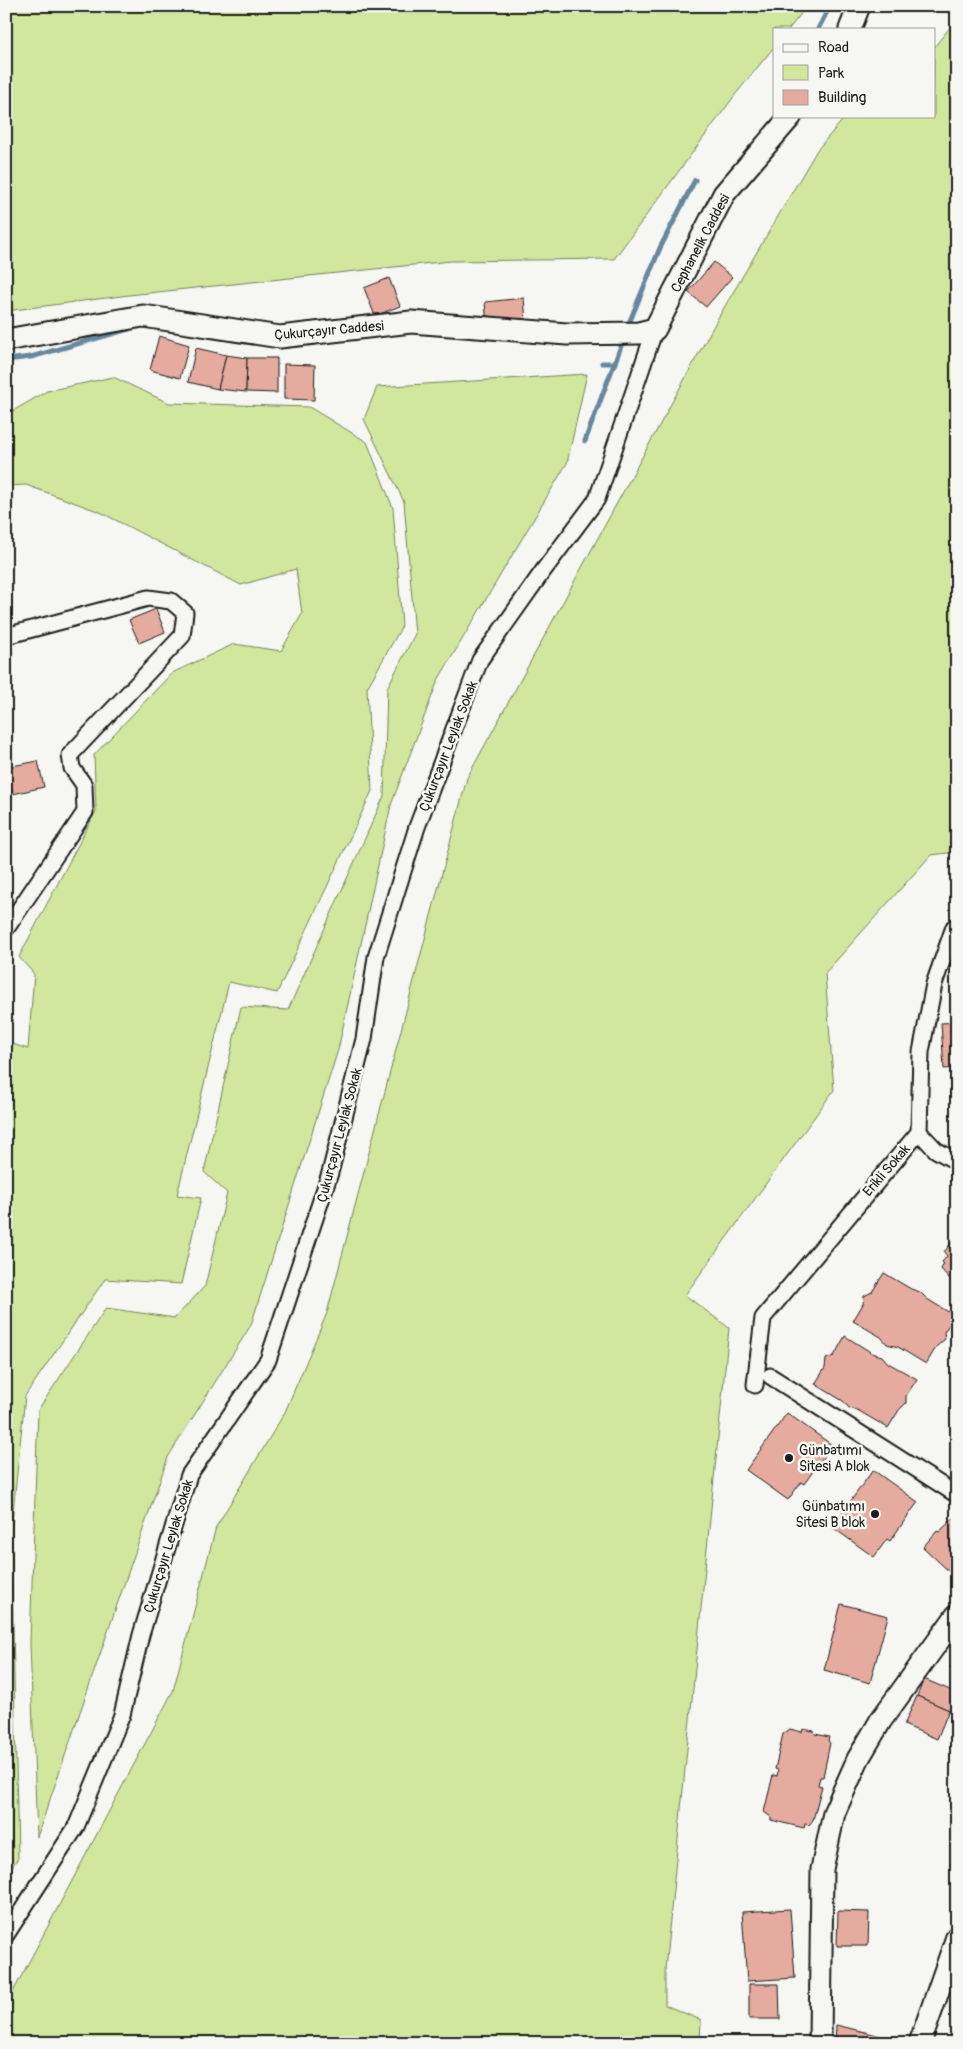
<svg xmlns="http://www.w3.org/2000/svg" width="963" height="2049" font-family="Pangolin,sans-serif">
	<rect width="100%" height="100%" fill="#f6f6f2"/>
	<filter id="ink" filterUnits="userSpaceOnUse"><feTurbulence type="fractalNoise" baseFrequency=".02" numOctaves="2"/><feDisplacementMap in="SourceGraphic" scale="10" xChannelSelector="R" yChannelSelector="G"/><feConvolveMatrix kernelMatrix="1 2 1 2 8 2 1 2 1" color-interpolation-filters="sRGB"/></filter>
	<g filter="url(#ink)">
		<!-- green -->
		<g fill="#d1e79d" stroke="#76825c">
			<path d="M 6,6 L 807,6 L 789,29 L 774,29 L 774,47 L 735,95 L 614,259 L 451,261 L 129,295 L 6,311 Z"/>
			<path d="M 957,19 L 957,852 L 931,855 L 825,973 L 834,1090 L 685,1295 L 729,1328 L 665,1970 L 665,2005 L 701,2020 L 700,2043 L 6,2043 L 6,2005 L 173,1691 L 216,1527 L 285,1412 L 327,1313 L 467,778 L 718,318 L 817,150 L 846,116 L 934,116 L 934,47 Z"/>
			<path d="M 587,374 L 567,463 L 438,680 L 391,805 L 338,1050 L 251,1325 L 168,1457 L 37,1837 L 30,1643 L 38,1410 L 106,1308 L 175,1318 L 205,1286 L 227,1193 L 204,1172 L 241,1007 L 288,1010 L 384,796 L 387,688 L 415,634 L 404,502 L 364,419 L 377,387 Z"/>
			<path d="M 113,377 L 169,403 L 309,407 L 367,442 L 393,508 L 402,626 L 367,688 L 372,791 L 277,993 L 229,982 L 177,1195 L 201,1198 L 181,1284 L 105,1279 L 25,1396 L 11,1531 L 18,1858 L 6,1876 L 6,1042 L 28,1049 L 34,974 L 19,957 L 96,811 L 94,755 L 172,673 L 234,644 L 281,651 L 302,614 L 296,569 L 241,585 L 100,512 L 26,485 L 6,486 L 6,415 L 47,391 Z"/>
		</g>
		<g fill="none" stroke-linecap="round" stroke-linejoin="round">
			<!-- stream -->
			<g stroke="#65889e" stroke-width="5">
				<path d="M 818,29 L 830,6"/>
				<path d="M 627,328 L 660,248 L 695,180"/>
				<path d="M 6,360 L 31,357 L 129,329"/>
				<path d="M 602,363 L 615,363"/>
				<path d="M 585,441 L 624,338"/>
			</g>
		</g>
		<!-- building -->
		<g fill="#e4ab9e" stroke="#1c1c1c">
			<path d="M 714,262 L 732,277 L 706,307 L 688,292 Z"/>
			<path d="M 389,278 L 400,306 L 375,316 L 364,288 Z"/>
			<path d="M 524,298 L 526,322 L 487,326 L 485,302 Z"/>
			<path d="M 159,336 L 189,345 L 180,378 L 150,370 Z"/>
			<path d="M 196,348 L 226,355 L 218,389 L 188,382 Z"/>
			<path d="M 226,355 L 247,358 L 246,392 L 218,389 Z"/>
			<path d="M 247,358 L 277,358 L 277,393 L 246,392 Z"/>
			<path d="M 284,364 L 315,365 L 314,400 L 284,399 Z"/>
			<path d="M 156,609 L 165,632 L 139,643 L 129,620 Z"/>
			<path d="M 38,761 L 44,787 L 13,794 L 7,767 Z"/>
			<path d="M 952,941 L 957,941 L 957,987 L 955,987 Z"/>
			<path d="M 957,1022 L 957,1068 L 944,1069 L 941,1023 Z"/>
			<path d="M 957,1236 L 957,1287 L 941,1269 L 944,1264 L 942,1262 L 947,1256 L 944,1252 Z"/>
			<path d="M 884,1273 L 911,1289 L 920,1292 L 927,1299 L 955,1316 L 944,1332 L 945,1339 L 937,1346 L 926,1364 L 898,1347 L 887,1344 L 881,1337 L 853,1321 L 863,1304 L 864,1296 L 872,1292 Z"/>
			<path d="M 845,1336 L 872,1353 L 882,1356 L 888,1363 L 917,1379 L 906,1396 L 906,1403 L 899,1410 L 888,1428 L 859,1411 L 849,1408 L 843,1401 L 815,1384 L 825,1368 L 826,1359 L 834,1356 Z"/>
			<path d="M 787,1413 L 832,1445 L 804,1484 L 801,1482 L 788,1500 L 746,1470 Z"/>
			<path d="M 873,1470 L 918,1502 L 890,1541 L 887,1539 L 874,1557 L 832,1527 Z"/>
			<path d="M 957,1515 L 957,1573 L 954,1576 L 923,1547 L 937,1531 L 939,1532 Z"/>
			<path d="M 841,1604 L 888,1616 L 870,1683 L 824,1670 Z"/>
			<path d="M 957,1653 L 957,1684 L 951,1681 L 956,1670 L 950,1668 Z"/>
			<path d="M 924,1679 L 957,1693 L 949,1710 L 917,1696 Z"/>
			<path d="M 917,1696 L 949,1710 L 937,1739 L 904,1725 Z"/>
			<path d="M 790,1729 L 802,1732 L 803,1729 L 814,1731 L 815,1734 L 829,1737 L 828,1741 L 830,1743 L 823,1777 L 820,1777 L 818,1785 L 822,1786 L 813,1820 L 809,1825 L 805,1824 L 804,1828 L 771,1820 L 771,1817 L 764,1812 L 773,1775 L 777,1776 L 778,1770 L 775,1769 L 783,1734 Z"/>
			<path d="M 790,1909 L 795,1978 L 747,1981 L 742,1912 Z"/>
			<path d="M 838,1911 L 869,1912 L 868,1946 L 837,1946 Z"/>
			<path d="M 749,1984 L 779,1984 L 780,2019 L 749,2019 Z"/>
			<path d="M 836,2025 L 910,2043 L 835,2043 Z"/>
		</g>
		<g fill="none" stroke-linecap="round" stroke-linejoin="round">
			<defs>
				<g id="street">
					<path d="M 6,636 L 148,598 L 171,601 L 185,613 L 182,636 L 70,755 L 72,768 L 84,785 L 85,812 L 6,929"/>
					<path d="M 919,1132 L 936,1150 L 957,1162"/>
					<path d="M 770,1376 L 957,1495"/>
					<path d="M 755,1385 L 763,1318 L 919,1132 L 921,1052 L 934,984 L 954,927"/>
					<path d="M 6,1935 L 76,1827 L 122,1715 L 141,1635 L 189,1475 L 268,1360 L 330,1173 L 364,1039 L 376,957 L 417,827 L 480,660 L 543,571 L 597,499 L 655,329"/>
				</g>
				<g id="secondary">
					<path d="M 850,29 L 859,6"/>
					<path d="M 6,340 L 143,316 L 280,337 L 411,322 L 567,334 L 639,333 L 655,329 L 724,194 L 791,116"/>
					<path d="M 820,2043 L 822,1869 L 834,1813 L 858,1759 L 881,1720 L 957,1615"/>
					<path d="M 920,2043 L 957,1937"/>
				</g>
			</defs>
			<!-- street casing -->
			<use href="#street" stroke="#1c1c1c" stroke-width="19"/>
			<!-- secondary casing -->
			<use href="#secondary" stroke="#1c1c1c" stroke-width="25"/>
			<!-- street -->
			<use href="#street" stroke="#f6f6f2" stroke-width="15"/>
			<!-- secondary -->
			<use href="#secondary" stroke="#f6f6f2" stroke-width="21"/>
		</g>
	</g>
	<!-- markers -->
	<g fill="#1c1c1c" stroke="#f6f6f2" stroke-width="2">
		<circle cx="789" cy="1458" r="5"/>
		<circle cx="875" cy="1514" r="5"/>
	</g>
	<g text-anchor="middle" stroke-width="5" stroke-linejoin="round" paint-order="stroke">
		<!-- street labels -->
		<g font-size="14" fill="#1c1c1c" stroke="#f6f6f2">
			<text transform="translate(700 243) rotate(-62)" y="5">Cephanelik Caddesi</text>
			<text transform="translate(329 330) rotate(-5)" y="5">Çukurçayır Caddesi</text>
			<text transform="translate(448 746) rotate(-69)" y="5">Çukurçayır Leylak Sokak</text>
			<text transform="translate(339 1135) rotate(-75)" y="5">Çukurçayır Leylak Sokak</text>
			<text transform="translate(886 1170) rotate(-49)" y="5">Erikli Sokak</text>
			<text transform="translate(168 1546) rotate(-73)" y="5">Çukurçayır Leylak Sokak</text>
		</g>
		<!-- poi labels -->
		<g font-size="14" fill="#1c1c1c" stroke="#f6f6f2" text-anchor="start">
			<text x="799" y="1455">Günbatımı<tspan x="799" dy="16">Sitesi A blok</tspan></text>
			<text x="865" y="1511" text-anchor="end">Günbatımı<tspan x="865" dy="16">Sitesi B blok</tspan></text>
		</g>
	</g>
	<!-- margin -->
	<rect width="963" height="2049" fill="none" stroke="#f6f6f2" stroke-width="25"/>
	<rect x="12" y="12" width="938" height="2024" fill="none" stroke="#1c1c1c" stroke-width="2" filter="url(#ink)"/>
	<!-- legend -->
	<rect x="773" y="28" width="162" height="90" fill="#f6f6f2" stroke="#9f9f9c"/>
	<rect x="783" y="44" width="25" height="8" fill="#f6f6f2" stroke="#9f9f9c"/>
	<text x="818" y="52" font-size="15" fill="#1c1c1c">Road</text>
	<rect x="783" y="65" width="25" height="15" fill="#d1e79d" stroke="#9f9f9c"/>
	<text x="818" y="78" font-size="15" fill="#1c1c1c">Park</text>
	<rect x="783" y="90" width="25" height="15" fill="#e4ab9e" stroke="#9f9f9c"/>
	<text x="818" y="102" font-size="15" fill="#1c1c1c">Building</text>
</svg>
